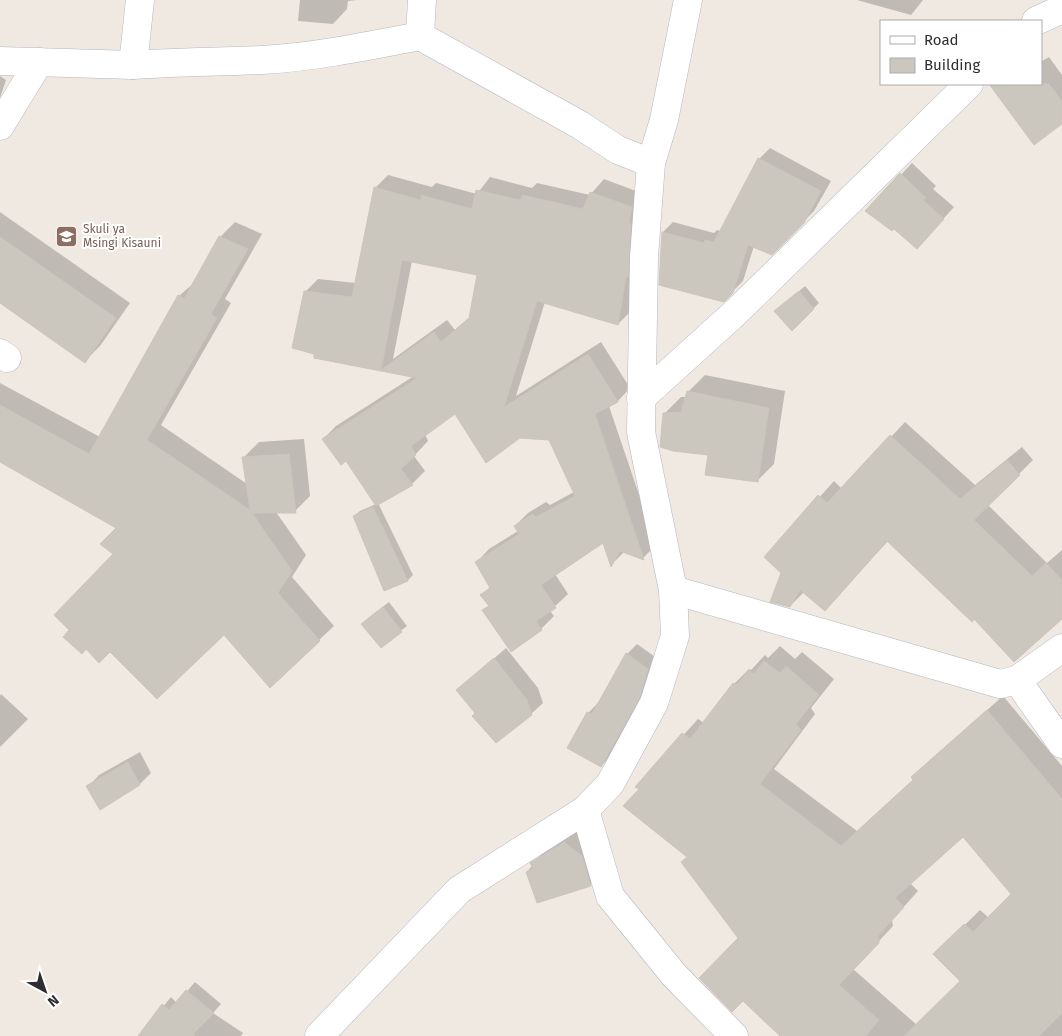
<svg xmlns="http://www.w3.org/2000/svg" width="1062" height="1036" font-family="'Fira Sans',sans-serif">
	<rect width="100%" height="100%" fill="#efe9e1"/>
	<!-- shadow -->
	<g fill="#0003" fill-rule="evenodd">
		<path d="M 300,0 L 357,0 L 348,1 L 347,9 L 333,24 L 298,21 Z"/>
		<path d="M 857,0 L 923,0 L 911,15 Z"/>
		<path d="M 1049,57 L 1062,75 L 1062,123 L 996,91 L 1003,84 L 1041,84 L 1041,59 L 1042,61 Z"/>
		<path d="M 0,76 L 6,80 L 0,98 Z"/>
		<path d="M 770,148 L 831,181 L 814,211 L 771,254 L 754,246 L 743,281 L 723,301 L 663,232 L 673,222 L 714,233 L 717,230 L 721,231 L 759,159 Z"/>
		<path d="M 912,163 L 936,186 L 933,189 L 954,207 L 917,248 L 894,227 L 867,211 Z"/>
		<path d="M 388,175 L 432,187 L 436,183 L 477,194 L 490,177 L 532,188 L 537,183 L 590,195 L 604,179 L 644,194 L 631,311 L 618,324 L 545,302 L 516,396 L 601,342 L 630,388 L 618,401 L 609,406 L 656,545 L 643,558 L 624,552 L 612,564 L 604,541 L 555,574 L 568,594 L 550,611 L 554,616 L 541,629 L 484,610 L 489,605 L 482,596 L 491,586 L 477,562 L 489,549 L 518,531 L 515,526 L 528,513 L 546,502 L 550,505 L 574,492 L 550,439 L 455,412 L 425,434 L 428,441 L 414,456 L 425,471 L 412,484 L 378,503 L 413,575 L 408,580 L 385,590 L 354,516 L 360,511 L 376,504 L 346,459 L 323,439 L 336,426 L 414,376 L 315,357 L 305,292 L 318,279 L 356,283 L 375,188 ZM 412,261 L 478,274 L 471,316 L 455,330 L 447,320 L 393,359 Z"/>
		<path d="M 0,212 L 130,303 L 100,346 L 85,361 L 0,302 Z"/>
		<path d="M 235,222 L 262,234 L 225,299 L 231,303 L 161,425 L 247,484 L 244,457 L 259,442 L 304,439 L 310,496 L 295,511 L 276,512 L 306,555 L 292,577 L 334,626 L 319,640 L 224,634 L 110,650 L 86,647 L 115,554 L 118,527 L 0,460 L 0,383 L 100,437 L 179,296 L 195,282 L 220,237 Z"/>
		<path d="M 805,286 L 819,303 L 792,329 L 782,306 Z"/>
		<path d="M 705,375 L 785,391 L 774,464 L 757,481 L 710,454 L 665,413 L 681,397 L 687,397 L 688,392 Z"/>
		<path d="M 905,422 L 975,485 L 1022,447 L 1033,460 L 988,505 L 1047,563 L 1062,550 L 1062,617 L 974,617 L 888,541 L 825,610 L 804,592 L 790,606 L 782,572 L 766,557 L 834,481 L 842,489 Z"/>
		<path d="M 389,602 L 407,626 L 381,646 L 368,618 Z"/>
		<path d="M 637,644 L 658,659 L 649,686 L 611,756 L 601,766 L 588,713 L 598,703 L 627,654 Z"/>
		<path d="M 780,646 L 795,659 L 802,652 L 834,679 L 811,708 L 815,714 L 774,769 L 857,831 L 914,779 L 928,762 L 1003,696 L 1062,766 L 1062,1036 L 782,1036 L 739,938 L 682,862 L 688,856 L 637,786 L 698,719 L 704,723 L 734,684 L 749,669 L 751,670 L 765,655 L 768,658 ZM 963,835 L 1012,894 L 989,918 L 980,910 L 935,954 L 962,981 L 917,1025 L 853,969 L 893,926 L 892,920 L 918,891 L 910,883 Z"/>
		<path d="M 506,648 L 538,688 L 543,703 L 531,714 L 477,713 L 458,690 Z"/>
		<path d="M 1,694 L 28,719 L 0,747 L 0,696 Z"/>
		<path d="M 140,752 L 151,773 L 140,784 L 100,808 L 88,787 L 99,775 Z"/>
		<path d="M 576,832 L 593,844 L 601,873 L 590,885 L 527,872 L 543,852 Z"/>
		<path d="M 195,982 L 221,1004 L 213,1013 L 243,1033 L 241,1036 L 160,1036 L 148,1025 L 171,997 L 177,1003 Z"/>
	</g>
	<!-- building -->
	<g fill="#cbc7bf" stroke="#cbc5ba" fill-rule="evenodd">
		<path d="M 989,84 L 1049,84 L 1062,101 L 1062,124 L 1034,145 Z"/>
		<path d="M 758,158 L 821,191 L 804,223 L 772,255 L 748,245 L 733,293 L 724,302 L 659,285 L 662,232 L 704,243 L 705,240 L 714,242 Z"/>
		<path d="M 900,173 L 926,198 L 923,200 L 944,219 L 917,249 L 894,229 L 892,231 L 865,211 Z"/>
		<path d="M 374,187 L 421,200 L 421,195 L 472,209 L 476,190 L 520,200 L 523,195 L 583,209 L 590,192 L 632,207 L 629,223 L 631,224 L 628,277 L 626,277 L 618,325 L 537,301 L 504,407 L 588,354 L 618,402 L 595,414 L 644,560 L 620,551 L 611,567 L 603,543 L 541,585 L 556,608 L 536,621 L 542,630 L 511,652 L 482,610 L 489,606 L 480,595 L 490,588 L 475,562 L 519,534 L 514,526 L 533,514 L 536,517 L 575,496 L 549,440 L 520,438 L 486,463 L 455,414 L 411,446 L 416,455 L 401,469 L 413,485 L 376,506 L 346,461 L 341,465 L 322,439 L 417,378 L 314,358 L 314,354 L 292,348 L 304,291 L 352,297 ZM 402,260 L 477,275 L 469,318 L 441,342 L 434,332 L 381,370 Z"/>
		<path d="M 219,236 L 248,249 L 211,314 L 217,318 L 147,440 L 250,510 L 242,457 L 289,454 L 296,513 L 252,513 L 292,571 L 278,593 L 320,641 L 270,688 L 224,635 L 157,699 L 110,652 L 99,663 L 86,649 L 82,654 L 63,637 L 69,630 L 54,615 L 113,554 L 100,544 L 116,528 L 0,462 L 0,405 L 89,454 L 178,295 L 184,299 Z"/>
		<path d="M 0,237 L 116,318 L 85,363 L 0,303 Z"/>
		<path d="M 799,291 L 814,309 L 792,331 L 774,311 Z"/>
		<path d="M 687,391 L 769,408 L 758,482 L 705,475 L 708,455 L 673,451 L 660,447 L 663,413 L 681,412 Z"/>
		<path d="M 890,435 L 960,499 L 1007,460 L 1020,475 L 974,520 L 1032,576 L 1046,563 L 1062,580 L 1062,619 L 1014,662 L 974,619 L 972,622 L 887,541 L 825,611 L 800,590 L 790,607 L 770,602 L 781,573 L 764,557 L 818,495 L 827,503 Z"/>
		<path d="M 373,507 L 408,581 L 384,591 L 353,516 Z"/>
		<path d="M 383,607 L 402,632 L 381,648 L 361,624 Z"/>
		<path d="M 626,653 L 648,669 L 640,697 L 601,767 L 567,748 L 587,712 L 592,714 Z"/>
		<path d="M 494,658 L 527,700 L 532,715 L 496,743 L 472,716 L 475,713 L 456,690 Z"/>
		<path d="M 764,661 L 780,673 L 786,666 L 819,695 L 796,724 L 801,730 L 760,784 L 841,846 L 913,780 L 911,777 L 987,710 L 1062,799 L 1062,1013 L 1039,1036 L 904,1036 L 960,981 L 933,954 L 964,924 L 973,932 L 1011,894 L 963,837 L 895,898 L 904,907 L 878,936 L 879,943 L 839,985 L 879,1020 L 866,1036 L 780,1036 L 743,1001 L 732,1012 L 699,978 L 738,938 L 681,862 L 687,857 L 623,806 L 639,789 L 635,787 L 682,733 L 690,739 L 733,683 L 736,685 L 749,670 L 754,674 Z"/>
		<path d="M 128,762 L 140,785 L 100,810 L 86,786 Z"/>
		<path d="M 564,842 L 582,856 L 591,886 L 537,903 L 526,872 L 533,868 L 530,863 Z"/>
		<path d="M 186,990 L 214,1013 L 193,1034 L 195,1036 L 138,1036 L 162,1004 L 169,1010 Z"/>
	</g>
	<g fill="none" stroke-linecap="round" stroke-linejoin="round">
		<defs>
			<g id="minor">
				<path d="M 422,0 L 420,36 L 580,125 L 618,150 L 651,163 L 644,257 L 641,432 L 673,590"/>
				<path d="M 1036,21 L 1062,9"/>
				<path d="M 0,61 L 133,65 L 140,0"/>
				<path d="M 133,65 C 176,62 219,62 262,60 C 315,57 368,46 420,36"/>
				<path d="M 0,126 L 39,62"/>
				<path d="M 651,163 L 664,120 L 688,0"/>
				<path d="M 0,353 L 7,358"/>
				<path d="M 641,398 L 736,312 L 969,84"/>
				<path d="M 1017,680 L 1062,744"/>
				<path d="M 585,810 L 610,896 L 674,975 L 734,1036"/>
				<path d="M 319,1036 L 459,890 L 585,810 L 610,784 L 654,703 L 675,636 L 673,590 L 1000,684 L 1017,680 L 1062,648"/>
			</g>
		</defs>
		<!-- minor casing -->
		<use href="#minor" stroke="#b4b7c1" stroke-width="29"/>
		<!-- minor -->
		<use href="#minor" stroke="#fff" stroke-width="28"/>
	</g>
	<!-- icons -->
	<defs>
		<symbol id="school-square" viewBox="-11 -11 22 22"><rect x="-9" y="-9" width="18" height="18" rx="4" fill="#8d6e63" stroke="#fff"/><path d="M0-5L7-2L0 1L-7-2ZM-4 1L0 2.5L4 1V4Q0 6-4 4Z" fill="#fff"/></symbol>
	</defs>
	<g fill-rule="evenodd">
		<use href="#school-square" x="54" y="224" width="25" height="25"/>
	</g>
	<g text-anchor="middle" stroke-width="4" stroke-linejoin="round" paint-order="stroke">
		<!-- education labels -->
		<g font-size="12" fill="#785e54" stroke="#fff" text-anchor="start">
			<text x="83" y="233">Skuli ya<tspan x="83" dy="14">Msingi Kisauni</tspan></text>
		</g>
	</g>
	<!-- legend -->
	<rect x="880" y="20" width="162" height="65" fill="#ffffff" stroke="#ababab"/>
	<rect x="890" y="36" width="25" height="8" fill="#ffffff" stroke="#ababab"/>
	<text x="924" y="45" font-size="15" fill="#2e2e2e">Road</text>
	<rect x="890" y="58" width="25" height="15" fill="#cbc7bf" stroke="#ababab"/>
	<text x="924" y="70" font-size="15" fill="#2e2e2e">Building</text>
	<!-- north arrow -->
	<g transform="translate(45 991) rotate(140)" stroke="#ffffff" stroke-width="4" paint-order="stroke">
	<path d="M0-4L9 19L0 12L-9 19Z" fill="#2e2e2e"/>
	<text y="-8" font-size="14" font-weight="bold" text-anchor="middle" fill="#2e2e2e">N</text>
	</g>
</svg>
